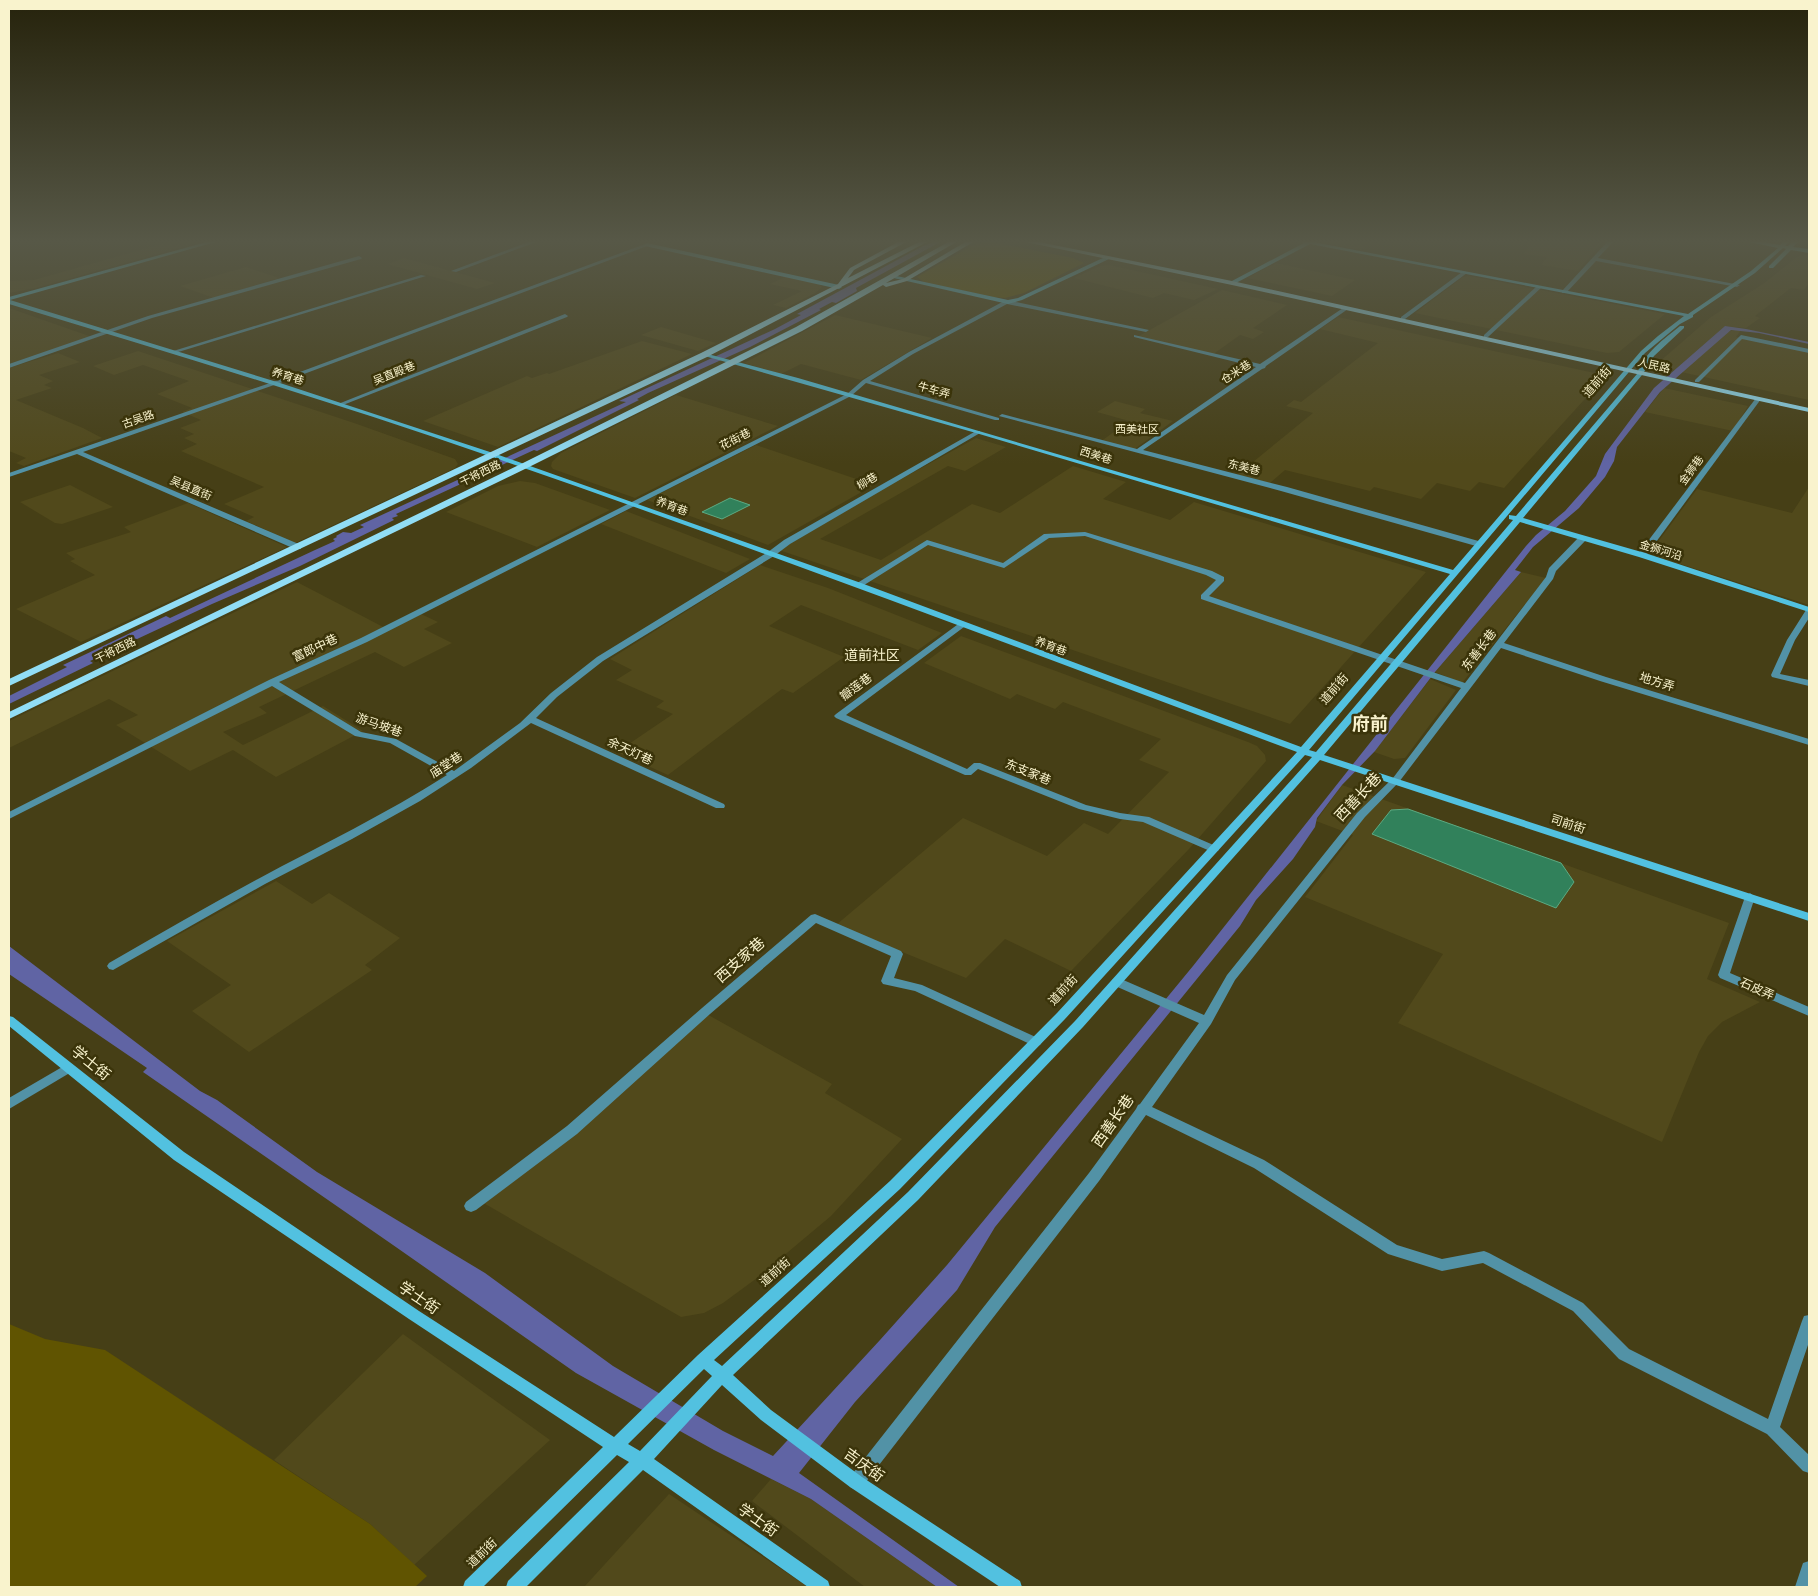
<svg xmlns="http://www.w3.org/2000/svg" width="1818" height="1596" font-family="Mulish,'Noto Sans SC',sans-serif">
	<rect width="100%" height="100%" fill="#463f16"/>
	<!-- built -->
	<g fill="#51491b">
		<path d="M 172,241 L 203,241 L 36,288 L 9,293 L 9,281 L 34,280 Z"/>
		<path d="M 1315,241 L 1374,241 L 1361,250 Z"/>
		<path d="M 1533,241 L 1581,241 L 1601,244 L 1578,271 L 1541,265 L 1547,257 L 1523,254 Z"/>
		<path d="M 1803,255 L 1809,255 L 1809,283 L 1804,290 L 1791,288 L 1755,316 L 1760,318 L 1746,328 L 1725,326 L 1675,370 L 1658,366 L 1658,363 L 1711,317 L 1763,284 L 1797,257 Z"/>
		<path d="M 404,258 L 495,283 L 477,289 L 387,264 Z"/>
		<path d="M 1276,263 L 1355,280 L 1332,296 L 1247,278 Z"/>
		<path d="M 1109,265 L 1218,289 L 1194,300 L 1164,293 L 1153,298 L 1074,278 L 1100,266 Z"/>
		<path d="M 246,267 L 279,278 L 214,298 L 180,286 Z"/>
		<path d="M 1469,276 L 1665,314 L 1619,352 L 1607,353 L 1415,313 L 1463,277 Z"/>
		<path d="M 785,277 L 819,284 L 822,287 L 815,293 L 786,308 L 773,305 L 802,291 L 770,284 Z"/>
		<path d="M 1222,290 L 1287,305 L 1253,328 L 1264,332 L 1253,339 L 1240,335 L 1212,355 L 1137,337 Z"/>
		<path d="M 9,308 L 92,337 L 9,364 Z"/>
		<path d="M 835,315 L 932,338 L 861,380 L 801,364 L 781,374 L 744,363 Z"/>
		<path d="M 1338,317 L 1599,374 L 1604,378 L 1504,488 L 1479,482 L 1470,491 L 1437,483 L 1421,499 L 1374,487 L 1370,491 L 1285,470 L 1270,483 L 1237,475 L 1313,413 L 1286,406 L 1294,400 L 1301,402 L 1378,343 L 1320,329 Z"/>
		<path d="M 661,327 L 716,343 L 698,351 L 641,335 Z"/>
		<path d="M 1735,330 L 1741,330 L 1736,337 L 1809,352 L 1809,400 L 1681,372 L 1727,332 Z"/>
		<path d="M 642,341 L 692,354 L 498,447 L 423,421 L 527,376 L 532,378 L 547,373 L 549,374 Z"/>
		<path d="M 138,351 L 357,424 L 455,459 L 458,464 L 455,468 L 295,543 L 246,521 L 254,517 L 224,504 L 264,487 L 181,451 L 197,444 L 184,438 L 194,434 L 180,428 L 201,420 L 182,412 L 192,408 L 157,394 L 189,381 L 143,365 L 114,375 L 93,366 Z"/>
		<path d="M 58,353 L 80,362 L 39,375 L 53,381 L 44,385 L 52,388 L 16,400 L 83,428 L 102,438 L 24,466 L 16,463 L 26,458 L 9,451 L 9,368 Z"/>
		<path d="M 1664,388 L 1748,406 L 1733,431 L 1645,412 Z"/>
		<path d="M 676,395 L 778,426 L 635,498 L 553,469 L 551,466 L 552,462 L 561,453 Z"/>
		<path d="M 1115,401 L 1145,409 L 1140,413 L 1173,421 L 1132,451 L 1100,442 L 1129,421 L 1097,412 Z"/>
		<path d="M 976,438 L 1006,447 L 965,471 L 948,466 L 820,539 L 881,560 L 972,504 L 1000,513 L 1073,466 L 1126,482 L 1103,499 L 1170,520 L 1194,502 L 1426,572 L 1290,724 L 779,550 L 881,490 Z"/>
		<path d="M 756,445 L 874,485 L 768,545 L 647,500 Z"/>
		<path d="M 520,481 L 535,483 L 610,510 L 537,547 L 446,512 L 498,486 Z"/>
		<path d="M 70,485 L 113,507 L 62,524 L 55,523 L 20,502 Z"/>
		<path d="M 1809,487 L 1809,605 L 1649,554 L 1697,489 L 1792,513 Z"/>
		<path d="M 188,503 L 287,547 L 81,642 L 16,609 L 95,575 L 70,561 L 75,559 L 66,553 L 131,532 L 124,527 Z"/>
		<path d="M 626,511 L 750,559 L 726,573 L 601,524 Z"/>
		<path d="M 760,565 L 828,588 L 942,633 L 918,650 L 801,605 L 769,626 L 844,657 L 793,693 L 782,689 L 668,775 L 617,752 L 673,714 L 656,707 L 664,701 L 616,680 L 632,670 L 610,659 Z"/>
		<path d="M 1521,572 L 1546,578 L 1462,683 L 1435,672 Z"/>
		<path d="M 297,582 L 389,630 L 421,614 L 438,622 L 424,629 L 452,643 L 404,667 L 375,652 L 259,707 L 267,713 L 223,732 L 243,745 L 323,706 L 363,731 L 276,777 L 233,750 L 190,771 L 116,725 L 138,715 L 109,699 L 9,748 L 9,721 Z"/>
		<path d="M 961,636 L 1248,742 L 1257,746 L 1265,755 L 1266,761 L 1189,849 L 1071,971 L 1005,939 L 966,978 L 836,925 L 963,818 L 1047,856 L 1084,823 L 1108,834 L 1169,772 L 1139,760 L 1161,739 L 1063,702 L 1055,709 L 1017,694 L 1010,699 L 924,663 Z"/>
		<path d="M 1430,679 L 1456,690 L 1405,758 L 1394,759 L 1374,752 Z"/>
		<path d="M 1342,785 L 1729,923 L 1707,979 L 1760,1002 L 1722,1022 L 1708,1036 L 1699,1052 L 1662,1142 L 1398,1023 L 1443,954 L 1305,897 L 1353,835 L 1316,821 Z"/>
		<path d="M 276,881 L 312,904 L 329,893 L 400,938 L 365,965 L 372,970 L 249,1052 L 192,1011 L 231,985 L 167,941 Z"/>
		<path d="M 703,1012 L 832,1084 L 825,1093 L 902,1139 L 831,1216 L 757,1278 L 723,1303 L 704,1313 L 681,1317 L 480,1201 Z"/>
		<path d="M 403,1334 L 550,1440 L 414,1565 L 370,1524 L 274,1460 Z"/>
		<path d="M 771,1479 L 811,1499 L 937,1587 L 865,1587 L 752,1501 Z"/>
		<path d="M 669,1494 L 808,1587 L 584,1587 Z"/>
	</g>
	<!-- green -->
	<g fill="#605401">
		<path d="M 987,241 L 1073,258 L 1084,263 L 1024,293 L 1005,298 L 993,297 L 924,282 L 917,277 L 973,245 Z"/>
		<path d="M 9,1324 L 45,1339 L 105,1350 L 370,1524 L 427,1576 L 415,1587 L 9,1587 Z"/>
	</g>
	<!-- water -->
	<g fill="#6064a4">
		<path d="M 936,241 L 942,241 L 856,288 L 857,291 L 836,303 L 832,302 L 819,309 L 821,310 L 750,347 L 648,393 L 637,399 L 639,400 L 537,451 L 534,450 L 396,514 L 398,516 L 392,518 L 394,520 L 300,566 L 212,604 L 90,661 L 93,663 L 9,704 L 9,696 L 67,667 L 63,665 L 166,616 L 170,618 L 315,550 L 335,541 L 333,539 L 337,537 L 336,536 L 343,532 L 351,533 L 364,527 L 360,525 L 626,402 L 619,401 L 775,329 L 801,315 L 797,314 L 923,246 Z"/>
		<path d="M 1725,326 L 1746,329 L 1809,342 L 1809,344 L 1759,333 L 1731,330 L 1660,392 L 1617,447 L 1614,461 L 1605,477 L 1579,508 L 1533,547 L 1515,570 L 1521,572 L 1435,672 L 1375,751 L 1342,785 L 1317,818 L 1315,827 L 1293,859 L 1256,900 L 1240,926 L 995,1227 L 957,1290 L 855,1402 L 799,1473 L 959,1587 L 937,1587 L 811,1499 L 714,1450 L 576,1373 L 393,1245 L 143,1072 L 147,1068 L 9,974 L 9,946 L 200,1091 L 217,1100 L 317,1172 L 485,1273 L 613,1366 L 723,1431 L 773,1456 L 880,1340 L 947,1265 L 1193,966 L 1526,546 L 1536,535 L 1565,511 L 1596,476 L 1605,454 L 1654,388 Z"/>
	</g>
	<!-- building -->
	<g fill="#31815b" stroke="#5caa82">
		<path d="M 730,498 L 750,505 L 722,519 L 702,512 Z"/>
		<path d="M 1408,809 L 1561,863 L 1574,882 L 1556,908 L 1372,834 L 1391,810 Z"/>
	</g>
	<g fill="none" stroke-linecap="round" stroke-linejoin="round">
		<!-- street -->
		<g fill="#5292a6" fill-rule="evenodd">
			<path d="M 531,241 L 539,241 L 456,272 L 451,271 Z"/>
			<path d="M 1608,241 L 1614,241 L 1598,258 L 1740,285 L 1737,287 L 1596,261 L 1566,293 L 1562,293 L 1562,291 Z"/>
			<path d="M 645,244 L 650,245 L 277,384 L 83,452 L 301,545 L 301,549 L 295,549 L 77,454 L 9,477 L 9,473 L 273,382 Z"/>
			<path d="M 359,256 L 362,258 L 361,259 L 152,318 L 9,368 L 9,364 L 148,316 Z"/>
			<path d="M 1462,272 L 1467,273 L 1405,319 L 1401,319 L 1401,317 Z"/>
			<path d="M 421,275 L 426,276 L 175,353 L 170,352 Z"/>
			<path d="M 1537,286 L 1542,287 L 1488,337 L 1484,337 L 1484,335 Z"/>
			<path d="M 1006,300 L 1149,330 L 1146,332 L 1007,304 L 913,354 L 870,381 L 999,418 L 999,420 L 995,420 L 866,383 L 851,396 L 367,642 L 279,682 L 361,732 L 396,739 L 454,771 L 520,723 L 551,693 L 597,657 L 768,552 L 784,540 L 976,431 L 980,431 L 980,433 L 790,544 L 774,556 L 603,661 L 557,697 L 536,718 L 724,804 L 725,806 L 724,808 L 716,808 L 531,723 L 471,768 L 420,801 L 352,839 L 265,884 L 113,970 L 109,969 L 107,966 L 109,963 C 158,935 208,906 258,879 C 321,845 386,814 447,775 L 390,743 L 355,736 L 272,686 L 9,819 L 9,812 L 269,680 L 361,638 L 847,394 L 863,380 L 909,352 Z"/>
			<path d="M 1343,308 L 1348,309 L 1266,366 L 1265,368 L 1262,369 L 1143,450 L 1287,487 L 1482,542 L 1482,546 L 1476,546 L 1281,491 L 999,416 L 1002,414 L 1137,449 L 1256,367 L 1134,337 L 1134,335 L 1260,364 Z"/>
			<path d="M 565,314 L 568,316 L 567,317 L 343,405 L 338,404 Z"/>
			<path d="M 1741,335 L 1809,349 L 1809,353 L 1742,339 L 1699,382 L 1695,382 L 1695,380 Z"/>
			<path d="M 1756,398 L 1761,399 L 1645,557 L 1639,557 L 1639,553 Z"/>
			<path d="M 1085,532 L 1212,571 L 1224,577 L 1224,581 L 1209,596 L 1465,683 L 1546,577 L 1549,568 L 1580,536 L 1586,536 L 1586,540 L 1556,571 L 1553,579 L 1504,643 L 1606,677 L 1809,739 L 1809,745 L 1600,681 L 1501,648 L 1399,782 L 1365,817 L 1235,980 L 1211,1024 L 1152,1107 L 1264,1160 L 1397,1245 L 1442,1259 L 1484,1251 L 1489,1253 L 1583,1303 L 1629,1349 L 1768,1419 L 1802,1321 L 1804,1316 L 1809,1315 L 1809,1342 L 1780,1427 L 1809,1455 L 1809,1473 L 1803,1471 L 1767,1434 L 1619,1359 L 1573,1311 L 1483,1263 L 1442,1271 L 1388,1254 L 1254,1168 L 1146,1115 L 1099,1181 L 862,1487 L 856,1490 L 850,1487 L 848,1482 L 850,1477 L 1089,1173 L 1136,1109 L 1138,1105 L 1140,1104 L 1199,1023 L 1113,985 L 1111,982 L 1113,979 L 1121,979 L 1204,1015 L 1227,975 L 1357,813 L 1393,778 L 1461,688 L 1201,599 L 1201,595 L 1216,580 L 1206,575 L 1085,536 L 1049,538 L 1004,568 L 928,545 L 861,587 L 858,587 L 854,585 L 927,540 L 1003,563 L 1044,534 Z"/>
			<path d="M 1809,609 L 1809,618 L 1795,640 L 1780,674 L 1809,680 L 1809,686 L 1772,677 L 1771,675 L 1787,640 L 1806,610 Z"/>
			<path d="M 961,622 L 965,625 L 964,627 L 846,715 L 967,769 L 974,763 L 980,763 L 1086,805 L 1120,813 L 1149,817 L 1218,847 L 1219,849 L 1218,851 L 1210,851 L 1143,822 L 1120,819 L 1079,809 L 978,769 L 971,775 L 965,775 L 836,718 L 834,716 L 836,714 Z"/>
			<path d="M 1750,893 L 1755,897 L 1730,973 L 1809,1007 L 1809,1016 L 1720,978 L 1718,975 L 1745,897 Z"/>
			<path d="M 815,914 L 901,951 L 903,954 L 894,978 L 922,985 L 1040,1039 L 1042,1042 L 1040,1045 L 1036,1046 L 1032,1045 L 915,991 L 883,984 L 881,981 L 891,956 L 816,923 L 710,1014 L 577,1134 L 476,1210 L 471,1212 L 466,1210 L 464,1206 L 466,1202 L 567,1126 L 702,1008 L 811,915 Z"/>
			<path d="M 69,1063 L 73,1065 L 75,1068 L 73,1071 L 9,1109 L 9,1098 Z"/>
			<path d="M 1809,1561 L 1809,1587 L 1795,1587 L 1803,1563 Z"/>
		</g>
		<!-- secondary -->
		<g fill="#52c1e0" fill-rule="evenodd">
			<path d="M 210,241 L 219,241 L 10,300 L 277,382 L 496,454 L 861,583 L 1301,747 L 1450,574 L 976,433 L 701,355 L 704,353 L 798,378 L 1453,570 L 1641,351 L 1658,336 L 1684,316 L 1310,244 L 1234,284 L 1230,284 L 1230,282 L 1304,243 L 1297,241 L 1308,241 L 1688,314 L 1751,271 L 1778,248 L 1744,241 L 1757,241 L 1780,245 L 1784,241 L 1790,241 L 1785,246 L 1788,246 L 1793,241 L 1799,241 L 1793,247 L 1809,249 L 1809,253 L 1791,250 L 1773,268 L 1769,268 L 1769,266 L 1786,249 L 1783,248 L 1755,273 L 1693,315 L 1693,317 L 1680,324 L 1645,353 L 1309,750 L 1316,752 L 1513,520 L 1509,519 L 1509,515 L 1516,516 L 1637,374 C 1644,353 1664,339 1680,326 L 1684,326 L 1684,328 L 1654,356 L 1642,375 L 1523,518 L 1645,553 L 1809,607 L 1809,612 L 1639,557 L 1520,522 L 1324,755 L 1809,913 L 1809,921 L 1320,760 L 1083,1027 L 918,1200 L 733,1375 L 771,1410 L 862,1477 L 1020,1581 L 1022,1587 L 1000,1587 L 850,1487 L 761,1420 L 722,1385 L 654,1459 L 828,1581 L 830,1587 L 808,1587 L 643,1470 L 526,1587 L 506,1587 L 508,1581 L 629,1462 L 617,1455 L 483,1587 L 463,1587 L 465,1581 L 603,1447 L 409,1319 L 174,1160 L 9,1026 L 9,1016 L 13,1017 L 184,1152 L 419,1311 L 614,1437 L 698,1355 L 890,1181 L 1057,1013 L 1297,752 C 1029,652 762,550 492,457 C 333,402 170,353 9,304 L 9,297 ZM 1305,755 L 1312,757 L 1075,1021 L 908,1192 L 722,1366 L 714,1360 L 900,1189 L 1065,1019 ZM 704,1369 L 712,1376 L 640,1451 L 628,1444 Z"/>
			<path d="M 647,243 L 839,285 L 842,287 L 839,289 L 645,246 L 644,245 Z"/>
			<path d="M 1107,256 L 1110,258 L 1109,259 L 1022,300 L 1008,304 L 889,277 L 892,275 L 1008,300 L 1018,298 Z"/>
		</g>
		<!-- primary -->
		<g fill="#91ddf5" fill-rule="evenodd">
			<path d="M 900,241 L 908,241 L 854,270 L 848,278 L 921,241 L 929,241 L 707,357 L 9,686 L 9,679 L 701,353 L 838,284 L 850,268 Z"/>
			<path d="M 950,241 L 958,241 L 886,283 L 903,279 L 967,241 L 975,241 L 907,281 L 886,287 L 883,285 L 802,331 L 527,468 L 9,719 L 9,712 L 521,464 L 796,327 Z"/>
			<path d="M 1021,241 L 1034,241 L 1232,281 L 1809,408 L 1809,412 L 1232,285 Z"/>
		</g>
	</g>
	<!-- sky -->
	<linearGradient id="sky" x2="0" y2="1"><stop stop-color="#26230c"/><stop offset="0.52" stop-color="#575847"/><stop offset="1" stop-color="#575847" stop-opacity="0"/></linearGradient>
	<rect width="1818" height="464" fill="url(#sky)"/>
	<g text-anchor="middle" stroke-width="5" stroke-linejoin="round" paint-order="stroke">
		<!-- far-street labels -->
		<g font-size="11" fill="#f9f3cd" stroke="#3b340a">
			<text transform="translate(1654 365) rotate(13)" y="4">人民路</text>
			<text transform="translate(1236 372) rotate(-33)" y="4">仓米巷</text>
			<text transform="translate(394 373) rotate(-22)" y="4">吴直殿巷</text>
			<text transform="translate(288 376) rotate(17)" y="4">养育巷</text>
			<text transform="translate(934 390) rotate(16)" y="4">牛车弄</text>
			<text transform="translate(138 419) rotate(-19)" y="4">古吴路</text>
			<text transform="translate(735 439) rotate(-27)" y="4">花街巷</text>
			<text transform="translate(1096 455) rotate(17)" y="4">西美巷</text>
			<text transform="translate(1244 467) rotate(14)" y="4">东美巷</text>
			<text transform="translate(1691 470) rotate(-54)" y="4">金狮巷</text>
			<text transform="translate(480 473) rotate(-26)" y="4">干将西路</text>
			<text transform="translate(867 481) rotate(-31)" y="4">柳巷</text>
			<text transform="translate(191 488) rotate(23)" y="4">吴县直街</text>
			<text transform="translate(672 506) rotate(20)" y="4">养育巷</text>
			<text transform="translate(1661 550) rotate(17)" y="4">金狮河沿</text>
			<text transform="translate(1051 646) rotate(20)" y="4">养育巷</text>
			<text transform="translate(115 650) rotate(-26)" y="4">干将西路</text>
		</g>
		<!-- far-neighbourhood labels -->
		<g font-size="11" fill="#f9f3cd" stroke="#3b340a">
			<text x="1137" y="433">西美社区</text>
		</g>
		<!-- street labels -->
		<g font-size="12" fill="#f9f3cd" stroke="#3b340a">
			<text transform="translate(1597 382) rotate(-49)" y="4">道前街</text>
			<text transform="translate(315 648) rotate(-25)" y="4">富郎中巷</text>
			<text transform="translate(1479 650) rotate(-53)" y="4">东善长巷</text>
			<text transform="translate(1657 682) rotate(17)" y="4">地方弄</text>
			<text transform="translate(856 687) rotate(-37)" y="4">瓣莲巷</text>
			<text transform="translate(1334 689) rotate(-49)" y="4">道前街</text>
			<text transform="translate(379 725) rotate(19)" y="4">游马坡巷</text>
			<text transform="translate(630 751) rotate(25)" y="4">余天灯巷</text>
			<text transform="translate(446 765) rotate(-33)" y="4">庙堂巷</text>
			<text transform="translate(1028 772) rotate(22)" y="4">东支家巷</text>
			<text transform="translate(1568 824) rotate(18)" y="4">司前街</text>
			<text transform="translate(1757 989) rotate(24)" y="4">石皮弄</text>
			<text transform="translate(1063 990) rotate(-47)" y="4">道前街</text>
			<text transform="translate(775 1272) rotate(-42)" y="4">道前街</text>
			<text transform="translate(482 1553) rotate(-44)" y="4">道前街</text>
		</g>
		<!-- neighbourhood labels -->
		<g font-size="14" fill="#f9f3cd" stroke="#3b340a">
			<text x="872" y="660">道前社区</text>
		</g>
		<!-- near-street labels -->
		<g font-size="15" fill="#f9f3cd" stroke="#3b340a">
			<text transform="translate(1358 797) rotate(-47)" y="5">西善长巷</text>
			<text transform="translate(740 960) rotate(-41)" y="5">西支家巷</text>
			<text transform="translate(91 1063) rotate(39)" y="5">学士街</text>
			<text transform="translate(1113 1121) rotate(-55)" y="5">西善长巷</text>
			<text transform="translate(419 1298) rotate(34)" y="5">学士街</text>
			<text transform="translate(864 1465) rotate(36)" y="5">吉庆街</text>
			<text transform="translate(758 1520) rotate(35)" y="5">学士街</text>
		</g>
		<!-- district labels -->
		<g font-size="18" font-weight="bold" fill="#f9f3cd" stroke="#3b340a">
			<text x="1370" y="730">府前</text>
		</g>
	</g>
	<!-- border -->
	<rect width="1818" height="1596" fill="none" stroke="#f9f3cd" stroke-width="20"/>
</svg>
